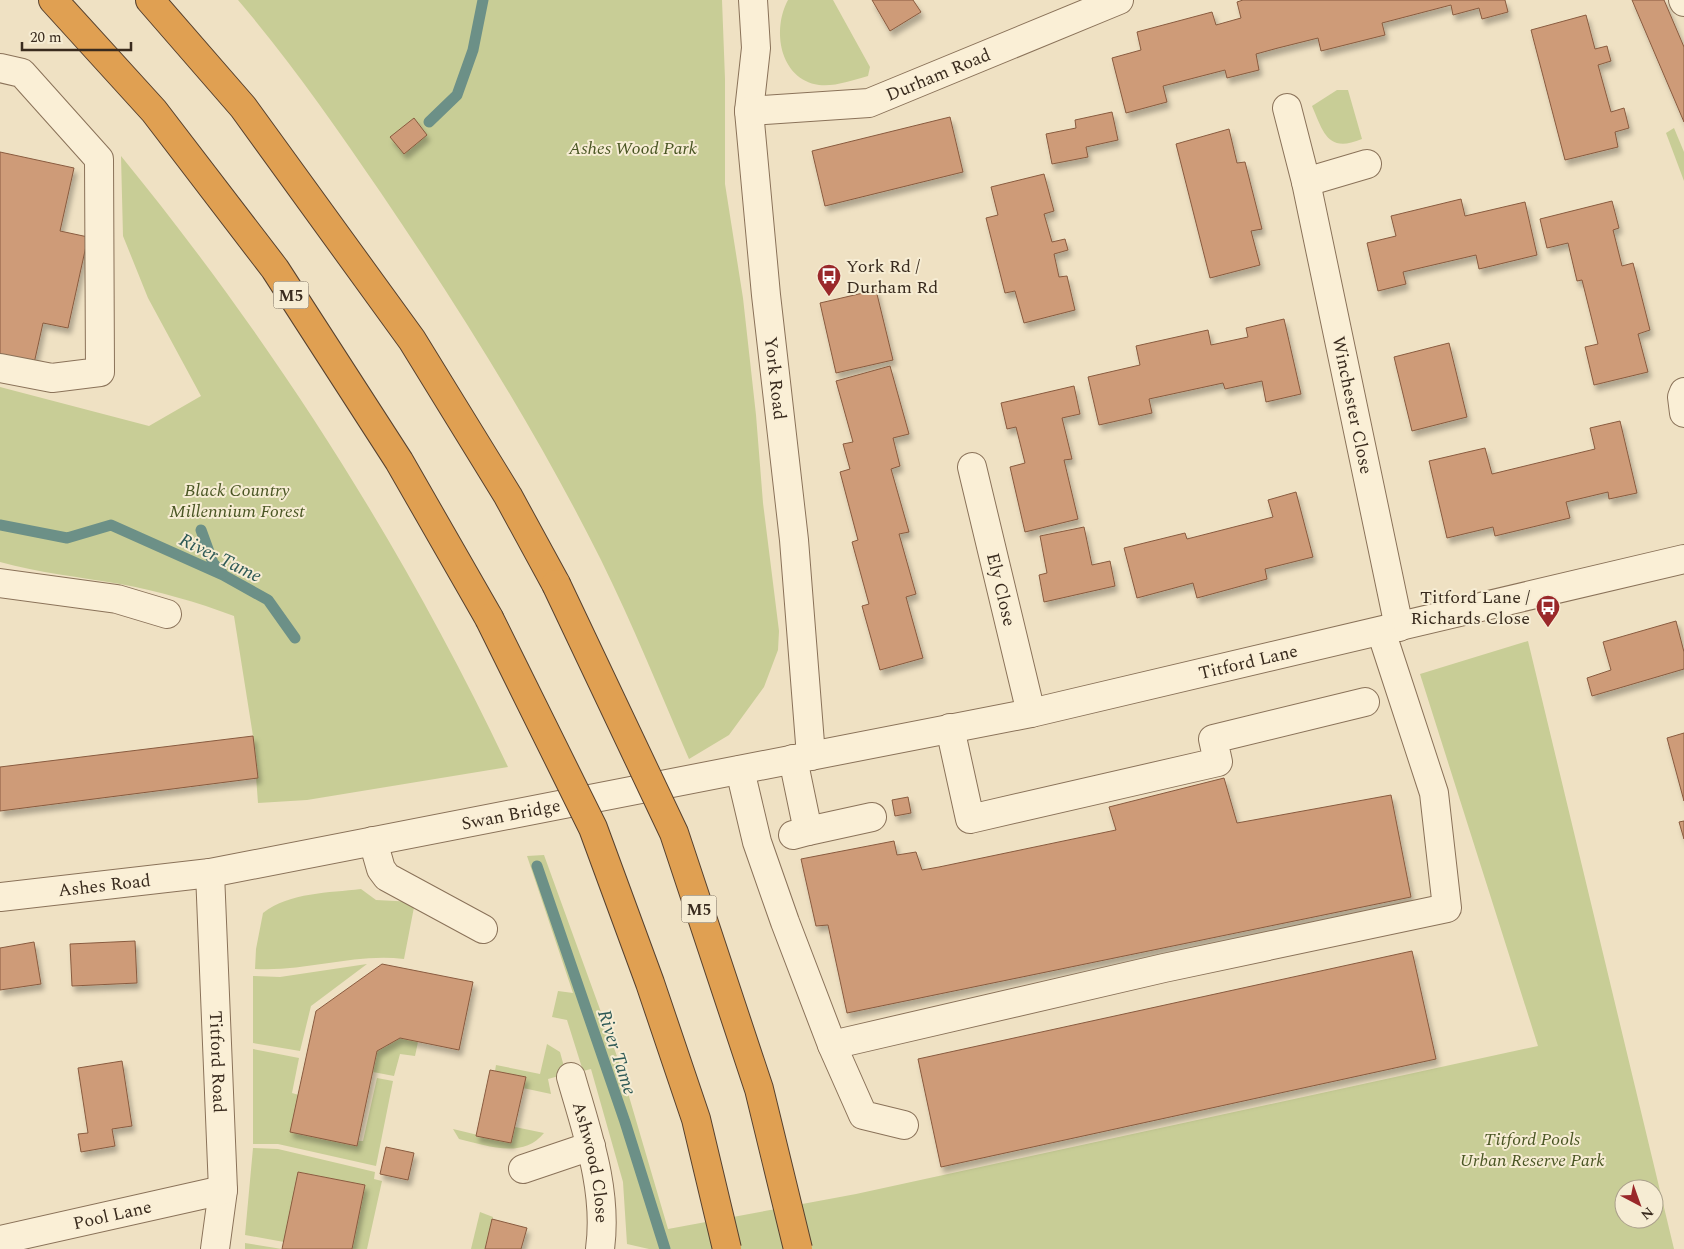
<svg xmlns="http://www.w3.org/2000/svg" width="1684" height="1249" font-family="Spectral,serif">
	<defs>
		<filter id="shadow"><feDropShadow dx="3" dy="5.5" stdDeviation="2.5" flood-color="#0004"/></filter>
	</defs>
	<rect width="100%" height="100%" fill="#efe1c3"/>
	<!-- green -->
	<g fill="#c8cd96" fill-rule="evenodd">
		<path d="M 238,0 L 722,0 L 725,79 L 725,184 L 743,298 L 756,415 L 763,503 L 779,631 L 778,650 L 764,687 L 729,735 L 689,759 C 660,692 633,625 601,560 C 537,432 461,311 381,193 C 336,127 290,61 238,0 Z"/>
		<path d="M 788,0 L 833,0 L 870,67 L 868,76 C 853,80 834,87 819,85 C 779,79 772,29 788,0 Z"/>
		<path d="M 1337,90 L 1348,90 L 1362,139 C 1328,153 1324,134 1312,106 Z"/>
		<path d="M 1674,128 L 1684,152 L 1684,181 L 1666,133 Z"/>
		<path d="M 121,156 C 274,343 405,549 508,767 L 307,800 L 258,803 L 253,736 L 234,616 C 197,602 158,591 120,584 C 80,577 39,573 0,562 L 0,387 L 149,426 L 201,396 L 148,298 L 123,236 Z"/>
		<path d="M 1528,641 L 1674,1249 L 649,1249 L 627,1244 L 623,1182 L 591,1069 L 583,1071 L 567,1020 L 552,1017 L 558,991 L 573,993 L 527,856 L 544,855 L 618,1059 L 668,1229 L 856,1194 L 1538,1046 L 1420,674 ZM 1624,1189 L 1654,1189 L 1654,1219 L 1624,1219 Z"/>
		<path d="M 361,889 L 376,900 L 415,902 L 404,959 C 354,953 306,972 255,969 L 256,949 L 263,913 C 290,892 329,893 361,889 Z"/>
		<path d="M 367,964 L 311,1006 L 300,1051 L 253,1043 L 253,976 L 280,977 Z"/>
		<path d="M 400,1038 L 418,1042 L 415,1056 L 400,1054 L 394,1076 L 373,1072 L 377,1051 Z"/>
		<path d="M 547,1044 L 560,1052 L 566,1074 L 548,1079 L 551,1094 L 523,1088 L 525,1077 L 495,1071 L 496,1065 L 540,1074 Z"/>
		<path d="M 253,1049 L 299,1058 L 292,1093 L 299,1095 L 291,1132 L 357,1146 L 358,1141 L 363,1141 L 377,1078 L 393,1081 L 376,1166 L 278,1144 L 253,1144 Z"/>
		<path d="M 515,1127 L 544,1133 C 522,1160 486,1145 459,1139 L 453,1129 L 511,1143 Z"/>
		<path d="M 253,1148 L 278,1149 L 375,1172 L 374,1179 L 382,1181 L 367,1249 L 352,1249 L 364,1185 L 299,1172 L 284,1242 L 245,1235 Z"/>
		<path d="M 480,1212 L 493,1217 L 485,1249 L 471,1249 Z"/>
		<path d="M 245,1243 L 282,1249 L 245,1249 Z"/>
	</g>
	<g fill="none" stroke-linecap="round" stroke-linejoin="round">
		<!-- stream -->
		<g stroke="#6c9087" stroke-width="11">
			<path d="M 429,122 L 457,95 L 473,50 L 483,0"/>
			<path d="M 0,525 L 67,538 L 111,525 L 223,575 L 268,600 L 295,638"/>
			<path d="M 201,530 L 213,563 L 222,573"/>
			<path d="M 537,866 L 625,1122 L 665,1249"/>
		</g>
	</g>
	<!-- building -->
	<g fill="#ce9b78" stroke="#895b3f" filter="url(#shadow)">
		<path d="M 872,0 L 913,0 L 921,12 L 890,31 Z"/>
		<path d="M 1243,0 L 1505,0 L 1508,12 L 1482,19 L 1479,8 L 1453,15 L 1451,5 L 1382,23 L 1385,35 L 1321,51 L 1318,38 L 1278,48 L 1256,54 L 1259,70 L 1227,78 L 1225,70 L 1163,86 L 1167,102 L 1126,113 L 1112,58 L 1141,50 L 1137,32 L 1212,12 L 1216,25 L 1241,18 L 1237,2 Z"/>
		<path d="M 1632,0 L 1664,0 L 1684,47 L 1684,122 Z"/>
		<path d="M 1586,15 L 1595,49 L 1607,46 L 1609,54 L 1611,61 L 1598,65 L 1611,112 L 1624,108 L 1629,128 L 1615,132 L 1618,147 L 1565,160 L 1531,30 Z"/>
		<path d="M 1112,112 L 1118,140 L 1086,147 L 1088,157 L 1052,164 L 1046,134 L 1076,128 L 1075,120 Z"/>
		<path d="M 950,117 L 963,172 L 825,206 L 812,151 Z"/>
		<path d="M 414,118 L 427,135 L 404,154 L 390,137 Z"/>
		<path d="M 1229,129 L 1237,163 L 1245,162 L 1262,229 L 1251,231 L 1260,265 L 1210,278 L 1176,144 Z"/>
		<path d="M 0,152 L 74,168 L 60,231 L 88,237 L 68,328 L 43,323 L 33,368 L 0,361 Z"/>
		<path d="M 1044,174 L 1054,211 L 1044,214 L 1052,242 L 1065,239 L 1068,250 L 1054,254 L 1059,277 L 1067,276 L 1075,310 L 1024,323 L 1015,291 L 1005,293 L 986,218 L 998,215 L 991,187 Z"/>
		<path d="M 1461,199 L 1465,216 L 1525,202 L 1537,255 L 1479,269 L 1476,255 L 1403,272 L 1406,284 L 1378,291 L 1367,243 L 1396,236 L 1391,216 Z"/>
		<path d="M 1612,201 L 1619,228 L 1613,230 L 1622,266 L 1633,263 L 1650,330 L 1638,334 L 1648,372 L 1594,385 L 1585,347 L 1598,344 L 1582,280 L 1577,281 L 1568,243 L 1547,248 L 1540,219 Z"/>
		<path d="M 876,290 L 893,360 L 836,373 L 820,303 Z"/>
		<path d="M 1284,319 L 1301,394 L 1266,402 L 1262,381 L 1225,389 L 1223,383 L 1149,399 L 1152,413 L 1099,425 L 1088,377 L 1140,365 L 1136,346 L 1208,330 L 1211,345 L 1248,337 L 1246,328 Z"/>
		<path d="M 1449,343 L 1467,417 L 1412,431 L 1394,357 Z"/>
		<path d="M 890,366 L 909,434 L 893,438 L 900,466 L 891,469 L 909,532 L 899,534 L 916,594 L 906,597 L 923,658 L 880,670 L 862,606 L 869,604 L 852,542 L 858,540 L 840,472 L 850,469 L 843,444 L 853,442 L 836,381 Z"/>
		<path d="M 1074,386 L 1080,414 L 1062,418 L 1072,459 L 1064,460 L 1078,519 L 1025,532 L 1010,467 L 1025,463 L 1016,427 L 1007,429 L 1001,403 Z"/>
		<path d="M 1620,421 L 1637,493 L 1609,499 L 1608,492 L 1566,502 L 1570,518 L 1495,536 L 1493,527 L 1447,538 L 1429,461 L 1485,448 L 1492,474 L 1595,449 L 1590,428 Z"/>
		<path d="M 1296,492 L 1313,557 L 1265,569 L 1267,579 L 1197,598 L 1193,583 L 1137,598 L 1124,548 L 1185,533 L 1187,539 L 1273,517 L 1268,500 Z"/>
		<path d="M 1084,527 L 1092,565 L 1110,561 L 1115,586 L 1044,602 L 1039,575 L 1047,573 L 1040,536 Z"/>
		<path d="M 1676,621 L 1684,652 L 1684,669 L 1592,696 L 1587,678 L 1611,670 L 1603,642 Z"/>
		<path d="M 1684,733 L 1684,801 L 1667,738 Z"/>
		<path d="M 253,736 L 258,778 L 0,811 L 0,767 Z"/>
		<path d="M 1224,778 L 1237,823 L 1391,795 L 1411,897 L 847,1013 L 828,925 L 816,926 L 801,859 L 894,841 L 897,855 L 916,852 L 922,870 L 939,867 L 1116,830 L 1109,807 Z"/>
		<path d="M 908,797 L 911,813 L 895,816 L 892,800 Z"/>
		<path d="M 1684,821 L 1684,839 L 1679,822 Z"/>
		<path d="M 135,941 L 137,983 L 72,986 L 70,944 Z"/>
		<path d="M 34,942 L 41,984 L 0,990 L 0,948 Z"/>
		<path d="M 1412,951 L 1436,1059 L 941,1167 L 918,1059 Z"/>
		<path d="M 382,964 L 473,982 L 459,1050 L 400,1038 L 377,1051 L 357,1146 L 290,1132 L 316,1011 Z"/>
		<path d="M 122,1061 L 132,1126 L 112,1129 L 115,1146 L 81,1152 L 78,1134 L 88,1133 L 78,1068 Z"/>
		<path d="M 490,1070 L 526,1077 L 511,1143 L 476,1136 Z"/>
		<path d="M 386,1147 L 414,1153 L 408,1180 L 380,1174 Z"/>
		<path d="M 298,1172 L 365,1185 L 352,1249 L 282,1249 Z"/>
		<path d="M 492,1219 L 527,1228 L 521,1249 L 485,1249 Z"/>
	</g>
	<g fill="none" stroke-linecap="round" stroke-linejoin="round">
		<defs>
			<g id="minor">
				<path id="s1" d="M 753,0 L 756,48 L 749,111 L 766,295 L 794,540 L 811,756"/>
				<path d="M 1683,0 L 1684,2"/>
				<path d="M 0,68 L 22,73 L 99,159 L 100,372 L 52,378 L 0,368"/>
				<path d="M 1287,108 L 1306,182 L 1367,164"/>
				<path id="s2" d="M 749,111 L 869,103 L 1119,0"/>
				<path id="s3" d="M 1306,182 L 1399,627"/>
				<path d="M 1684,392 L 1682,397 L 1684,413"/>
				<path id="s4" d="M 972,467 L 1031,713"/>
				<path d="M 0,583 L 117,599 L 167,614"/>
				<path d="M 950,728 L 970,819 L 1218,762 L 1213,739 L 1365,702"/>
				<path d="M 740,770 L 757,842 L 785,922 L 832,1045"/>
				<path d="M 808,831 L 872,817"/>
				<path d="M 793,835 L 808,831 L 793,759"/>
				<path d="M 373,841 L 381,869 L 387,877 L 483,929"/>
				<path id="s5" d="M 210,873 L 223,1190 L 215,1249"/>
				<path id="s6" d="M 0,897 L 210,873 L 1031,713 L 1684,559"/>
				<path id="s7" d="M 571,1077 C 587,1133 608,1190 600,1249"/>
				<path d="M 904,1125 L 863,1115 L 832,1045 L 1164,968 L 1447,908 L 1434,793 L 1381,631"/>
				<path d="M 523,1169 L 591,1146"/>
				<path id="s8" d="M 0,1240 L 223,1190"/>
			</g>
			<g id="highway">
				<path d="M 53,0 L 154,111 L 275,269 L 399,461 L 489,618"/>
				<path d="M 150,0 L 243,107 L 412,340 L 508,496 L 556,584"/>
			</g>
		</defs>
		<!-- minor casing -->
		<use href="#minor" stroke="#8a7259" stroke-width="30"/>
		<!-- highway casing -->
		<use href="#highway" stroke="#57412e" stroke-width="30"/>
		<!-- minor -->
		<use href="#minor" stroke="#faefd6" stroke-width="28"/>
		<!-- highway -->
		<use href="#highway" stroke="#e0a052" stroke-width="28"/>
		<defs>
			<g id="highway-bridge">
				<path d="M 556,584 L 674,833 L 759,1089 L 798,1249"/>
				<path d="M 489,618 L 593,828 L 650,983 L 696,1119 L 727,1249"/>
			</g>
		</defs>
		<!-- highway-bridge casing -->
		<use href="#highway-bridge" stroke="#57412e" stroke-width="30" stroke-linecap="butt"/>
		<!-- highway-bridge -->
		<use href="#highway-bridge" stroke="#e0a052" stroke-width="28"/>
	</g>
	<!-- icons -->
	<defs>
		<symbol id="bus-pin" viewBox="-11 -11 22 30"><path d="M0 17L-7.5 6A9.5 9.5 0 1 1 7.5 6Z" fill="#9a282a" stroke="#f6ecd3"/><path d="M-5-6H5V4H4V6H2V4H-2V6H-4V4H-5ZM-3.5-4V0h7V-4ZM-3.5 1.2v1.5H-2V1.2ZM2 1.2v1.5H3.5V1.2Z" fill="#fff"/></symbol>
	</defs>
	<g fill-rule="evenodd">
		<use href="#bus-pin" x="815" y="262" width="28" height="38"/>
		<use href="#bus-pin" x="1534" y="593" width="28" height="38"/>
	</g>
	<g text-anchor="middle" stroke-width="4" stroke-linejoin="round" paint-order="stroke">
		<!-- shield labels -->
		<g fill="#f6ecd3" stroke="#726554" stroke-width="1">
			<rect x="273.5" y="281.5" width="35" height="27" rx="4"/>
			<rect x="681.5" y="895.5" width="35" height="27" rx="4"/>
		</g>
		<g font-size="16" font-weight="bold" fill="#392b1e">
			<text x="291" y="301">M5</text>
			<text x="699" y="915">M5</text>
		</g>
		<!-- street labels -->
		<g font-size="18" fill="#392b1e" stroke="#f6ecd3">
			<text dy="6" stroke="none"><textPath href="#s2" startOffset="195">Durham Road</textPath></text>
			<text dy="6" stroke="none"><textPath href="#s1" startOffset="380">York Road</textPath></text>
			<text dy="6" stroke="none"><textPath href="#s3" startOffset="228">Winchester Close</textPath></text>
			<text dy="6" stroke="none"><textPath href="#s4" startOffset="126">Ely Close</textPath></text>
			<text dy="6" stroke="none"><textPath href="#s6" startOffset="1271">Titford Lane</textPath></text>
			<text dy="6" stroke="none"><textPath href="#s6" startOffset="518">Swan Bridge</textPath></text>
			<text dy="6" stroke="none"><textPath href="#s6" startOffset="105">Ashes Road</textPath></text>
			<text dy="6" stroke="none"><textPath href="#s5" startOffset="189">Titford Road</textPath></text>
			<text dy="6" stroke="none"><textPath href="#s7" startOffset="88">Ashwood Close</textPath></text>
			<text dy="6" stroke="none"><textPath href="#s8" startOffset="115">Pool Lane</textPath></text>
		</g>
		<!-- park labels -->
		<g font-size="18" font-style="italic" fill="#4a5624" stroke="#f6ecd3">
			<text x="633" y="154">Ashes Wood Park</text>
			<text x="237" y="496">Black Country<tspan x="237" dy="21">Millennium Forest</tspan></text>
			<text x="1532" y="1145">Titford Pools<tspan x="1532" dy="21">Urban Reserve Park</tspan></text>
		</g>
		<!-- poi labels -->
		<g font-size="18" fill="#392b1e" stroke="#f6ecd3" text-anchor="start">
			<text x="846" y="272">York Rd /<tspan x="846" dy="21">Durham Rd</tspan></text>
			<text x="1530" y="603" text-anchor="end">Titford Lane /<tspan x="1530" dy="21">Richards Close</tspan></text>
		</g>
		<!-- water labels -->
		<g font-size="19" font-style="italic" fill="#2d5956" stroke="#f6ecd3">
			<text transform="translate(221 557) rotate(26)" y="7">River Tame</text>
			<text transform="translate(618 1052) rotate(72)" y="7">River Tame</text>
		</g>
	</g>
	<!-- north arrow -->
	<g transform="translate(1639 1204) rotate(139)"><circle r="24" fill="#f6ecd3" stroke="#aa9f8b"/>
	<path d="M0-4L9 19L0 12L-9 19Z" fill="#9a282a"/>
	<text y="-8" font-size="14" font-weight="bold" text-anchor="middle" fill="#392b1e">N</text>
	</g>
	<!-- scale -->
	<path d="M22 42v8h109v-8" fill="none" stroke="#392b1e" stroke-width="2.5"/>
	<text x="30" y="42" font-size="15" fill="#392b1e" stroke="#f6ecd3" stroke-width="4" paint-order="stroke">20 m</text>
</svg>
